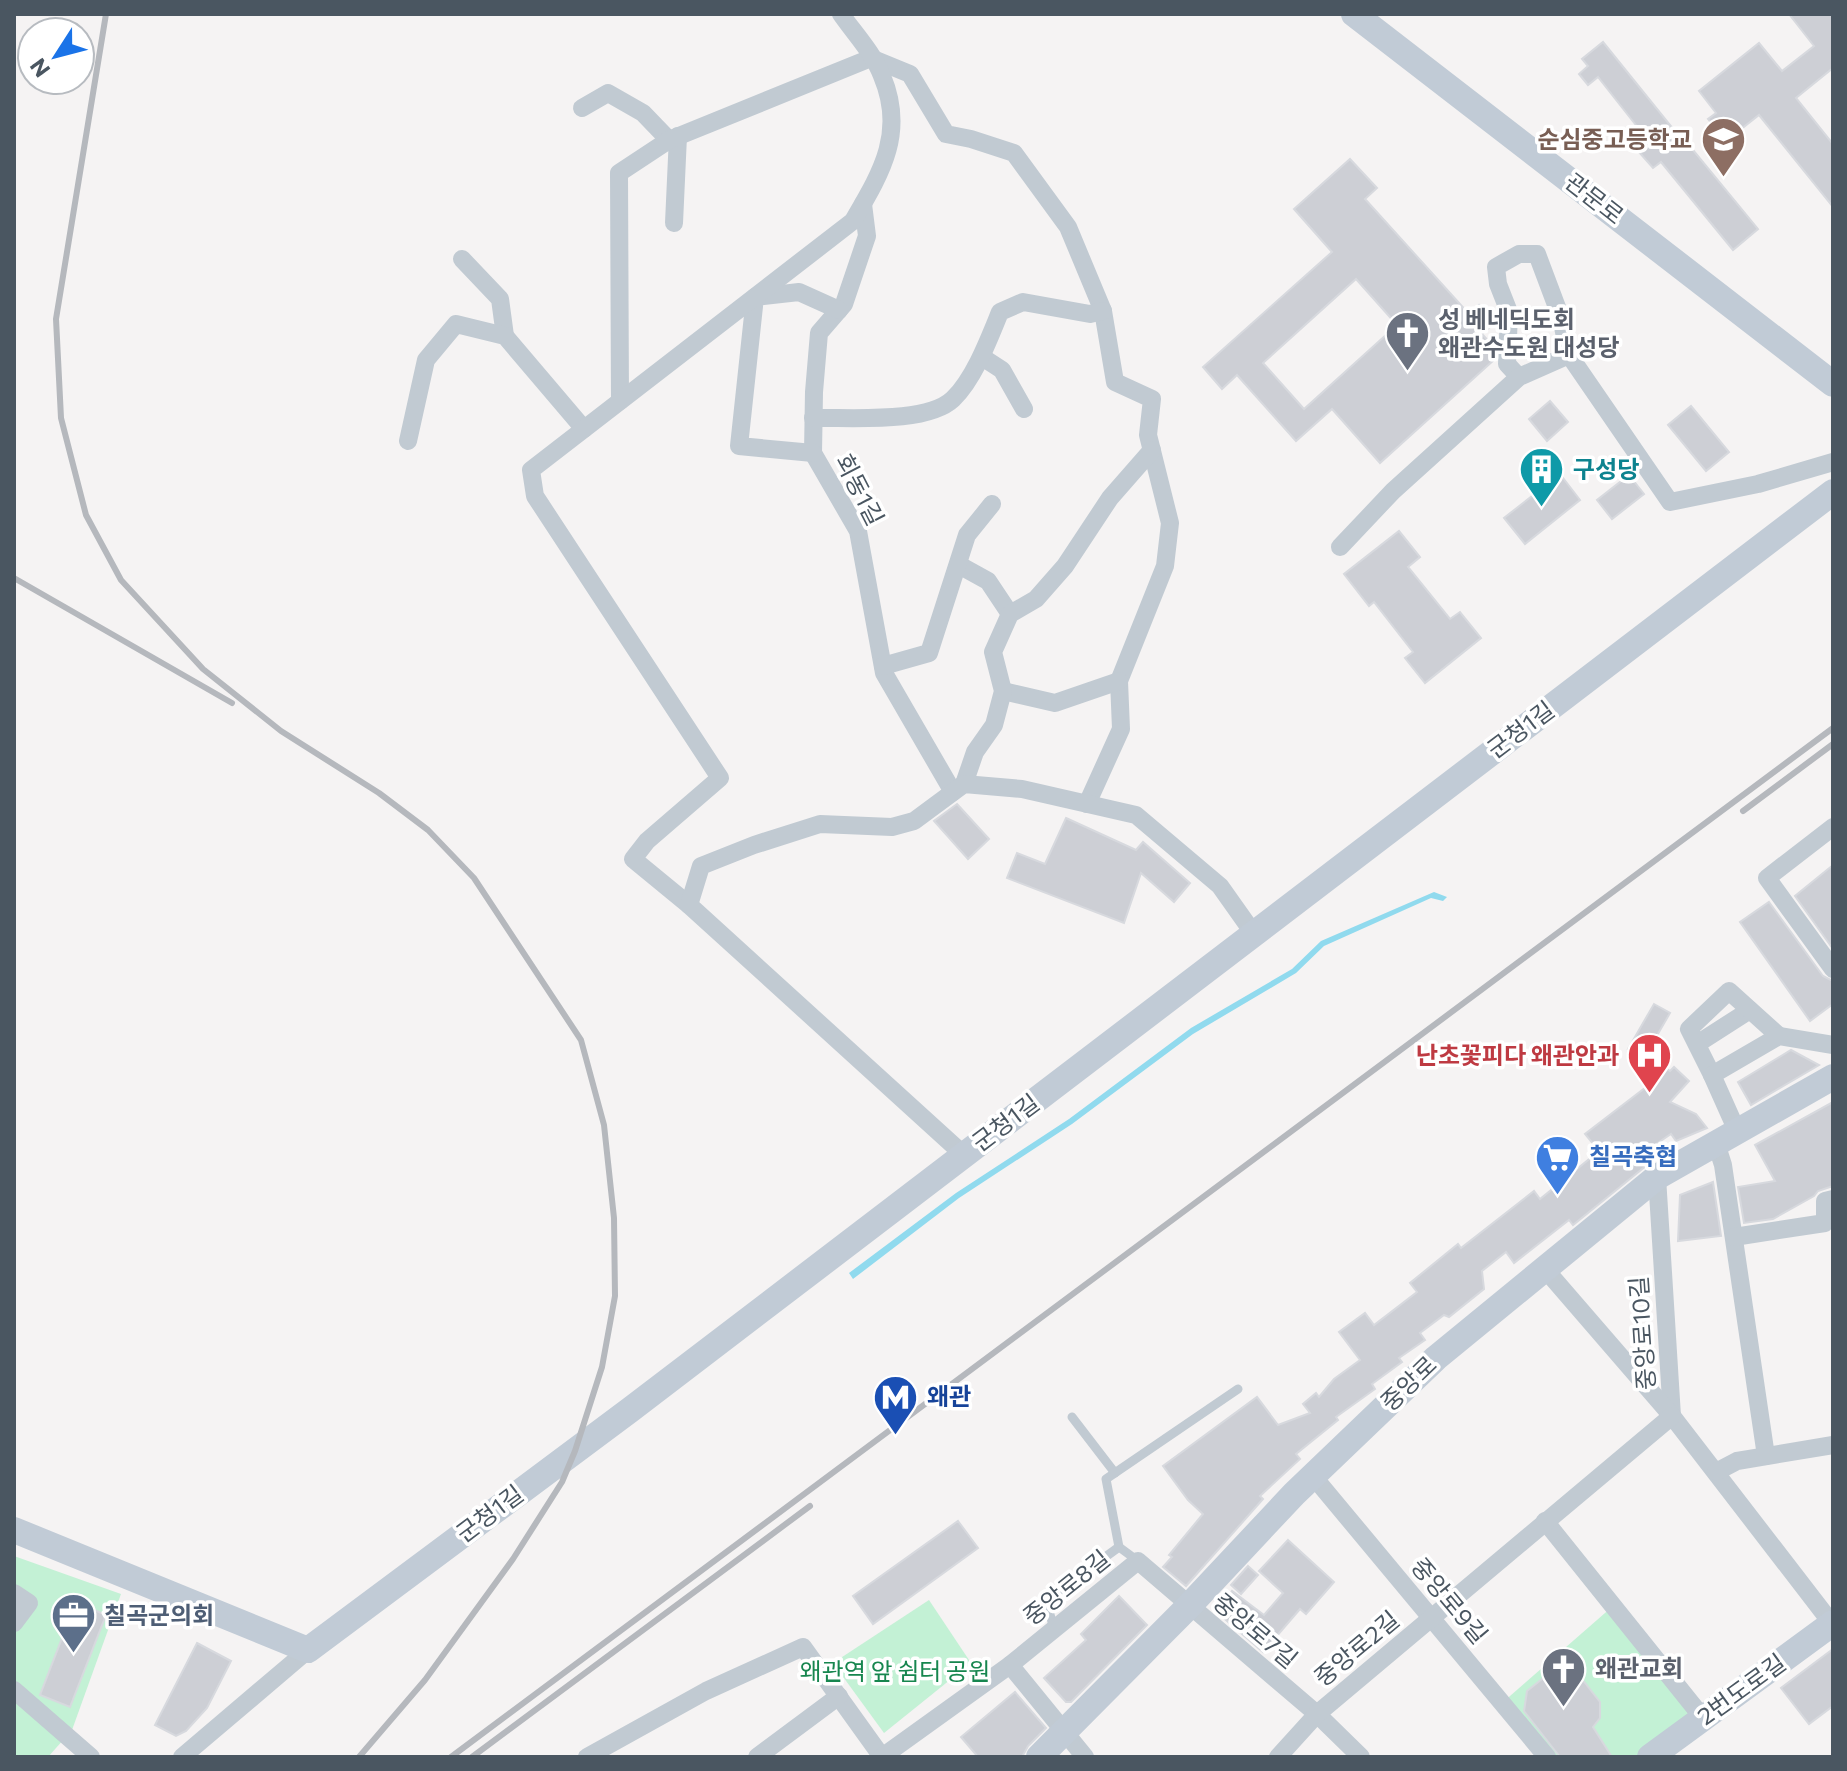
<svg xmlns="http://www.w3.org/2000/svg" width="1847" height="1771" font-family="Commissioner,'Noto Sans KR',sans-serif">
	<rect width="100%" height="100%" fill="#f5f3f3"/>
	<!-- green -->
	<g fill="#c3f1d5">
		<path d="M 14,1556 L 121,1594 L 72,1730 L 48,1757 L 14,1757 Z"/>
		<path d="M 929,1600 L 971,1663 L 884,1733 L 833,1663 Z"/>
		<path d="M 1613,1606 L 1703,1718 L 1651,1757 L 1547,1757 L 1502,1703 Z"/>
	</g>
	<!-- water -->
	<path fill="#90daee" d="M 1434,892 L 1447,897 L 1443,901 L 1431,898 L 1324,946 L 1296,973 L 1193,1034 L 1072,1124 L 959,1198 L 853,1279 L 849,1273 L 956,1193 L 1069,1119 L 1191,1028 L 1292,969 L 1321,941 Z"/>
	<!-- building -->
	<g fill="#cdcfd5" stroke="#d7d9de" stroke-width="2" fill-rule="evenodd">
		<path d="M 1789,14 L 1833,14 L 1833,68 L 1796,98 L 1833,144 L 1833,207 L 1759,115 L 1726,141 L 1708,119 L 1716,113 L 1699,91 L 1759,43 L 1782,71 L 1814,46 Z"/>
		<path d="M 1603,42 L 1682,140 L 1684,139 L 1758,229 L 1733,250 L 1661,162 L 1653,168 L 1639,152 L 1650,143 L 1598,77 L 1588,85 L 1579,74 L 1588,66 L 1582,59 Z"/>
		<path d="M 1350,159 L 1377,188 L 1365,199 L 1469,314 L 1479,305 L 1495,323 L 1482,334 L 1496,349 L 1495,359 L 1380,463 L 1332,409 L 1296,441 L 1237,375 L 1222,389 L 1203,367 L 1332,252 L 1294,209 ZM 1356,279 L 1397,325 L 1304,409 L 1263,363 Z"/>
		<path d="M 1550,401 L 1568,422 L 1547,441 L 1529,419 Z"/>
		<path d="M 1691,406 L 1729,452 L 1706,471 L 1668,425 Z"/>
		<path d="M 1560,474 L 1580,500 L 1525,544 L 1504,518 Z"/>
		<path d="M 1629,475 L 1644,494 L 1612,519 L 1597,500 Z"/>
		<path d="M 1399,531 L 1420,557 L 1408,567 L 1450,619 L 1460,612 L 1481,638 L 1425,683 L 1405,658 L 1413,652 L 1374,602 L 1369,606 L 1344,574 Z"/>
		<path d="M 957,804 L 989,839 L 968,859 L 934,821 Z"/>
		<path d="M 1066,818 L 1136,850 L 1143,842 L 1190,883 L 1174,902 L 1141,873 L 1124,923 L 1007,878 L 1017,853 L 1045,864 Z"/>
		<path d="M 1833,865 L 1833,949 L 1795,896 Z"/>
		<path d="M 1769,902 L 1823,976 L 1833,981 L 1833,1004 L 1810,1021 L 1740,922 Z"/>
		<path d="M 1654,1004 L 1670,1013 L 1644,1058 L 1628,1049 Z"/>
		<path d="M 1791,1050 L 1819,1065 L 1751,1105 L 1738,1082 Z"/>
		<path d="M 1650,1057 L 1670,1071 L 1674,1067 L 1689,1081 L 1670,1102 L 1696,1114 L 1707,1128 L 1676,1141 L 1671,1134 L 1646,1151 L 1652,1161 L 1573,1225 L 1569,1220 L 1514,1263 L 1506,1252 L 1482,1271 L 1484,1289 L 1449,1317 L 1444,1315 L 1420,1333 L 1425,1340 L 1399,1358 L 1402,1362 L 1372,1384 L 1375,1389 L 1336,1417 L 1338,1420 L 1296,1454 L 1300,1459 L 1260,1496 L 1263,1499 L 1186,1586 L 1163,1567 L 1172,1557 L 1169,1555 L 1203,1514 L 1188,1500 L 1163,1466 L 1257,1397 L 1278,1425 L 1310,1413 L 1303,1404 L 1316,1393 L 1319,1397 L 1334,1379 L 1360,1360 L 1339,1332 L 1365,1313 L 1374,1325 L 1417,1292 L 1410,1283 L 1458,1244 L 1461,1248 L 1534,1191 L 1540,1199 L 1599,1151 L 1585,1134 L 1650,1084 L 1637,1074 Z"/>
		<path d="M 1833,1102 L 1833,1186 L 1818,1191 L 1814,1196 L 1773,1219 L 1744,1223 L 1738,1187 L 1775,1181 L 1755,1145 Z"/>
		<path d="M 1713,1182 L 1721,1236 L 1678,1241 L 1680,1195 Z"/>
		<path d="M 958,1521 L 978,1548 L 873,1624 L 853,1596 Z"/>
		<path d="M 1288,1540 L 1334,1582 L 1306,1614 L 1300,1609 L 1263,1652 L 1219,1614 L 1219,1608 L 1232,1591 L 1264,1615 L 1283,1593 L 1259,1571 Z"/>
		<path d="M 1248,1566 L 1258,1575 L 1241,1594 L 1231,1585 Z"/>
		<path d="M 1119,1596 L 1147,1625 L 1071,1702 L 1066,1702 L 1044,1678 L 1086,1640 L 1081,1634 Z"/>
		<path d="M 76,1602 L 106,1615 L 70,1707 L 40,1695 Z"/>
		<path d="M 197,1643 L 231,1661 L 207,1708 L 186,1731 L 176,1736 L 155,1725 Z"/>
		<path d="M 1833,1649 L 1833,1706 L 1809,1724 L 1781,1688 Z"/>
		<path d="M 1552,1671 L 1578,1674 L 1600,1702 L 1600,1718 L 1593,1727 L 1612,1757 L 1560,1757 L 1524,1711 L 1527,1691 Z"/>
		<path d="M 1015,1692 L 1046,1728 L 1028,1746 L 1022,1757 L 978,1757 L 961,1737 Z"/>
	</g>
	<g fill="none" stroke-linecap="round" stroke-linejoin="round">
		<!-- lane -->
		<g stroke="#c1cad2" stroke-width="9">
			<path d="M 1072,1417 L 1115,1473"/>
			<path d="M 1119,1547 L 1106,1479 L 1238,1389"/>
			<path d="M 1054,1629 L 1046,1600 L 1119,1547 L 1138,1561"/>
		</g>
		<!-- street -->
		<g stroke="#c1cad2" stroke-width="18">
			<path d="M 582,108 L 608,93 L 643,113 L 669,140"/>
			<path d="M 863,204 L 867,236 L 844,304 L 819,333 L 814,392 L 813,453 L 858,531 L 884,673 L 953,792"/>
			<path d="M 674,223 L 678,136"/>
			<path d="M 462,259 L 500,299 L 505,336"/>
			<path d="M 982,357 L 1002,370 L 1024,409"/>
			<path d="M 1519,377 L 1507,364 L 1509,312 L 1498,284 L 1496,267 L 1519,254 L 1537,254 L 1561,318 L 1569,355"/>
			<path d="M 620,401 L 619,173 L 669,140 L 871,58 L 910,74 L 946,134 L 971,139 L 1014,153 L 1068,227 L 1103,311 L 1115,382 L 1152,399 L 1148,435 L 1170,523 L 1165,566 L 1119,681 L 1121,729 L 1087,804"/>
			<path d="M 813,418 C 849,417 927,424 953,399 C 974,379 989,339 1000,312 L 1023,302 L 1090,314 L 1103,311"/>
			<path d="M 408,441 L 426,360 L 456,324 L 505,336 L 584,429"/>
			<path d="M 813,453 L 739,446 L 755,297 L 799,292 L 839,310"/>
			<path d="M 1340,547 L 1393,491 L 1519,377 L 1569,355 L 1670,502 L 1758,484 L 1833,462"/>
			<path d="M 959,565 L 988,581 L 1010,614"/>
			<path d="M 883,666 L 929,653 L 967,535 L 992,504"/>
			<path d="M 1003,691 L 1055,703 L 1119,681"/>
			<path d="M 964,784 L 975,752 L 994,725 L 1003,691 L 993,652 L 1010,614 L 1036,599 L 1065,566 L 1110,498 L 1152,450"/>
			<path d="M 1833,827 L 1767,878 L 1833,969"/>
			<path d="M 689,905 L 633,859 L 647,841 L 720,778 L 535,496 L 531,470 L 853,221 C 881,173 906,133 882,76 C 874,54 854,33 841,14"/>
			<path d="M 1697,1044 L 1750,1010"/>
			<path d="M 1712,1075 L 1689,1029 L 1729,991 L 1779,1036"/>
			<path d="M 1737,1131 L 1712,1075 L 1779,1036 L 1833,1045"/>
			<path d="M 1716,1143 L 1723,1165 L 1766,1456"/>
			<path d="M 964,1155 L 689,905 L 701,866 L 754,845 L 820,824 L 892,827 L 914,821 L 964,784 L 1022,789 L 1136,815 L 1220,886 L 1254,934"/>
			<path d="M 1657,1177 L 1672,1416"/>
			<path d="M 1734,1237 L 1825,1223 L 1825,1201 L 1833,1199"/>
			<path d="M 1545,1269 L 1672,1416 L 1833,1625"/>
			<path d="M 1716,1472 L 1737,1461 L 1833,1445"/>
			<path d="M 1313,1476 L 1547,1757"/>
			<path d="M 1545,1521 L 1703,1718"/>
			<path d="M 14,1593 L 29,1603 L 14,1623"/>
			<path d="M 1010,1665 L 1138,1561 L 1317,1714 L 1361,1757"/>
			<path d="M 14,1690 L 91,1757"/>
			<path d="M 182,1757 L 308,1650"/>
			<path d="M 587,1757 L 706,1691 L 803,1647 L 882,1757"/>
			<path d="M 757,1757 L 839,1696"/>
			<path d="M 882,1757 L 1010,1665 L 1085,1757"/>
			<path d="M 1278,1757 L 1317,1714 L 1672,1416"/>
		</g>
		<!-- secondary -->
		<g stroke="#c1cbd6" stroke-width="26">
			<path d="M 1354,14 L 1833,384"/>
			<path d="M 14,1530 L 308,1650 L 630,1410 L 1833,492"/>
			<path d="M 1039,1757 L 1189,1606 L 1294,1494 L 1436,1358 L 1657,1177 L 1833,1077"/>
			<path d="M 1650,1757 L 1833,1623"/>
		</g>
		<!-- rail -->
		<g stroke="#b5b8bd" stroke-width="6">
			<path d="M 106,14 L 56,319 L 61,418 L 86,515 L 121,580 L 203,669 L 281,731 L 379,793 L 428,830 L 474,878 L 581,1040 L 604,1125 L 614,1218 L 615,1296 L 602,1367 L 575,1451 L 562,1482 L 513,1559 L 425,1680 L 359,1757"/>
			<path d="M 14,578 L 232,703"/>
			<path d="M 1743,811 L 1833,744"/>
			<path d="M 451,1757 L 1833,728"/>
			<path d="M 472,1757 L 810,1506"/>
		</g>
	</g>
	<!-- icons -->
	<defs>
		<symbol id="school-pin" viewBox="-11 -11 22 30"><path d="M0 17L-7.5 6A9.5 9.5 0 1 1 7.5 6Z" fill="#8d6e63" stroke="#fff"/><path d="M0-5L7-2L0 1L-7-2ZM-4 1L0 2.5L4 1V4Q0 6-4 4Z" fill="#fff"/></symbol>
		<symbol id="church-pin" viewBox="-11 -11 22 30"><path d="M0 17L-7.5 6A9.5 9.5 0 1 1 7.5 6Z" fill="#6b7280" stroke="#fff"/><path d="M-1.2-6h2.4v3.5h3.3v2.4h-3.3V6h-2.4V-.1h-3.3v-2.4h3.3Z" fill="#fff"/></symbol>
		<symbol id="building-pin" viewBox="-11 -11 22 30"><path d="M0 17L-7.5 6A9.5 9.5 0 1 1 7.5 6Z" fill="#0f9aa8" stroke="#fff"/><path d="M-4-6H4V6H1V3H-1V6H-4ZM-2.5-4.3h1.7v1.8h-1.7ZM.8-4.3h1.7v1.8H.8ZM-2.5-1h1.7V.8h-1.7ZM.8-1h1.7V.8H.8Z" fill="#fff"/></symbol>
		<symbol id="hospital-pin" viewBox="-11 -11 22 30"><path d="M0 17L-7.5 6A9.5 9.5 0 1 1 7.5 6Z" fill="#e0444e" stroke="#fff"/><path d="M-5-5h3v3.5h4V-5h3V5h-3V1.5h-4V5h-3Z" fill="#fff"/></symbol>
		<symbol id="supermarket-pin" viewBox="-11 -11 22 30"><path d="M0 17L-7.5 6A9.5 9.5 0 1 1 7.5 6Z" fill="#3f7fe0" stroke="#fff"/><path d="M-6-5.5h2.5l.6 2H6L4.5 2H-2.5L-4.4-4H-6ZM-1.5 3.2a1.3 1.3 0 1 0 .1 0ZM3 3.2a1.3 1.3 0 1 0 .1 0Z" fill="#fff"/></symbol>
		<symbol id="metro-pin" viewBox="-11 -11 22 30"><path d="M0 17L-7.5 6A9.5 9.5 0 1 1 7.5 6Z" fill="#1a4fb4" stroke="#fff"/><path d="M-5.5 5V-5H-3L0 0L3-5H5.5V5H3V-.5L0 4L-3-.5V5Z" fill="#fff"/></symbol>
		<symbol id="office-pin" viewBox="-11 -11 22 30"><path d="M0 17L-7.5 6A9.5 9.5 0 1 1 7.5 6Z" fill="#5c6f8a" stroke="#fff"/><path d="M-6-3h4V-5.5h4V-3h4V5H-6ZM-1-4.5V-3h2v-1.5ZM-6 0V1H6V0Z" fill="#fff"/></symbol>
	</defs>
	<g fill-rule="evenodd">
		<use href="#school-pin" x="1698" y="114" width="51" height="69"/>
		<use href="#church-pin" x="1382" y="308" width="51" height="69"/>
		<use href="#building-pin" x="1516" y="444" width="51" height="69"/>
		<use href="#hospital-pin" x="1624" y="1030" width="51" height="69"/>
		<use href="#supermarket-pin" x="1532" y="1132" width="51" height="69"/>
		<use href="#metro-pin" x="870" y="1372" width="51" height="69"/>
		<use href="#office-pin" x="48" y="1590" width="51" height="69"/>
		<use href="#church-pin" x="1538" y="1644" width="51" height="69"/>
	</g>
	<g text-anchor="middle" stroke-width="7" stroke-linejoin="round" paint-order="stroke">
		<!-- education labels -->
		<g font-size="24" font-weight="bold" fill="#785e54" stroke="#fff" text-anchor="end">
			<text x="1692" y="148">순심중고등학교</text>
		</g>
		<!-- street labels -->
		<g font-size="24" fill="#4a5661" stroke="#fff">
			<text transform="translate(1594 199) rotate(38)" y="8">관문로</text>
			<text transform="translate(859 490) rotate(63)" y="8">회동1길</text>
			<text transform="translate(1521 730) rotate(-37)" y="8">군청1길</text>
			<text transform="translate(1006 1123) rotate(-37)" y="8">군청1길</text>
			<text transform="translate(1643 1333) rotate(-94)" y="8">중앙로10길</text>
			<text transform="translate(1409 1384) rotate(-44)" y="8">중앙로</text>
			<text transform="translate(490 1514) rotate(-37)" y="8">군청1길</text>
			<text transform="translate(1067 1588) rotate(-39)" y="8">중앙로8길</text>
			<text transform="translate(1449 1601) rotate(50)" y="8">중앙로9길</text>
			<text transform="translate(1255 1631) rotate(40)" y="8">중앙로7길</text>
			<text transform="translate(1357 1649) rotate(-40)" y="8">중앙로2길</text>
			<text transform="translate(1742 1690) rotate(-36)" y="8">2번도로길</text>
		</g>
		<!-- worship labels -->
		<g font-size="24" font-weight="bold" fill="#5b616d" stroke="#fff" text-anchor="start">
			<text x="1438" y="328">성 베네딕도회<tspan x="1438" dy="28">왜관수도원 대성당</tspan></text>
			<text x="1595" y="1677">왜관교회</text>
		</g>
		<!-- culture labels -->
		<g font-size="24" font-weight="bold" fill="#0d838f" stroke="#fff" text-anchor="start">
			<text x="1573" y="478">구성당</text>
		</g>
		<!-- health labels -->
		<g font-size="24" font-weight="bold" fill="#be3a42" stroke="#fff" text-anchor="end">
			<text x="1619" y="1064">난초꽃피다 왜관안과</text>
		</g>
		<!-- shop labels -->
		<g font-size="24" font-weight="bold" fill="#366cbe" stroke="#fff" text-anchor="start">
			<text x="1589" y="1165">칠곡축협</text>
		</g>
		<!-- transit labels -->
		<g font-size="24" font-weight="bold" fill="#164399" stroke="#fff" text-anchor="start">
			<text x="927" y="1405">왜관</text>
		</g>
		<!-- service labels -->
		<g font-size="24" font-weight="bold" fill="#4e5e75" stroke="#fff" text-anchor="start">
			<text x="104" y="1624">칠곡군의회</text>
		</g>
		<!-- park labels -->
		<g font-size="24" fill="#17864f" stroke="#fff">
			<text x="895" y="1680">왜관역 앞 쉼터 공원</text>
		</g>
	</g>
	<!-- border -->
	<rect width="1847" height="1771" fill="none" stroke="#4a5661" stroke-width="32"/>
	<!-- north arrow -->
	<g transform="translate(56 56) rotate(234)"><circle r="38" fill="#ffffff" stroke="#b7bbc0" stroke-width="2"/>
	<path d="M0-6L14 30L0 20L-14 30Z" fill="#1a73e8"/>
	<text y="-12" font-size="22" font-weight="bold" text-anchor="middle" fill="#4a5661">N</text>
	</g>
</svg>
